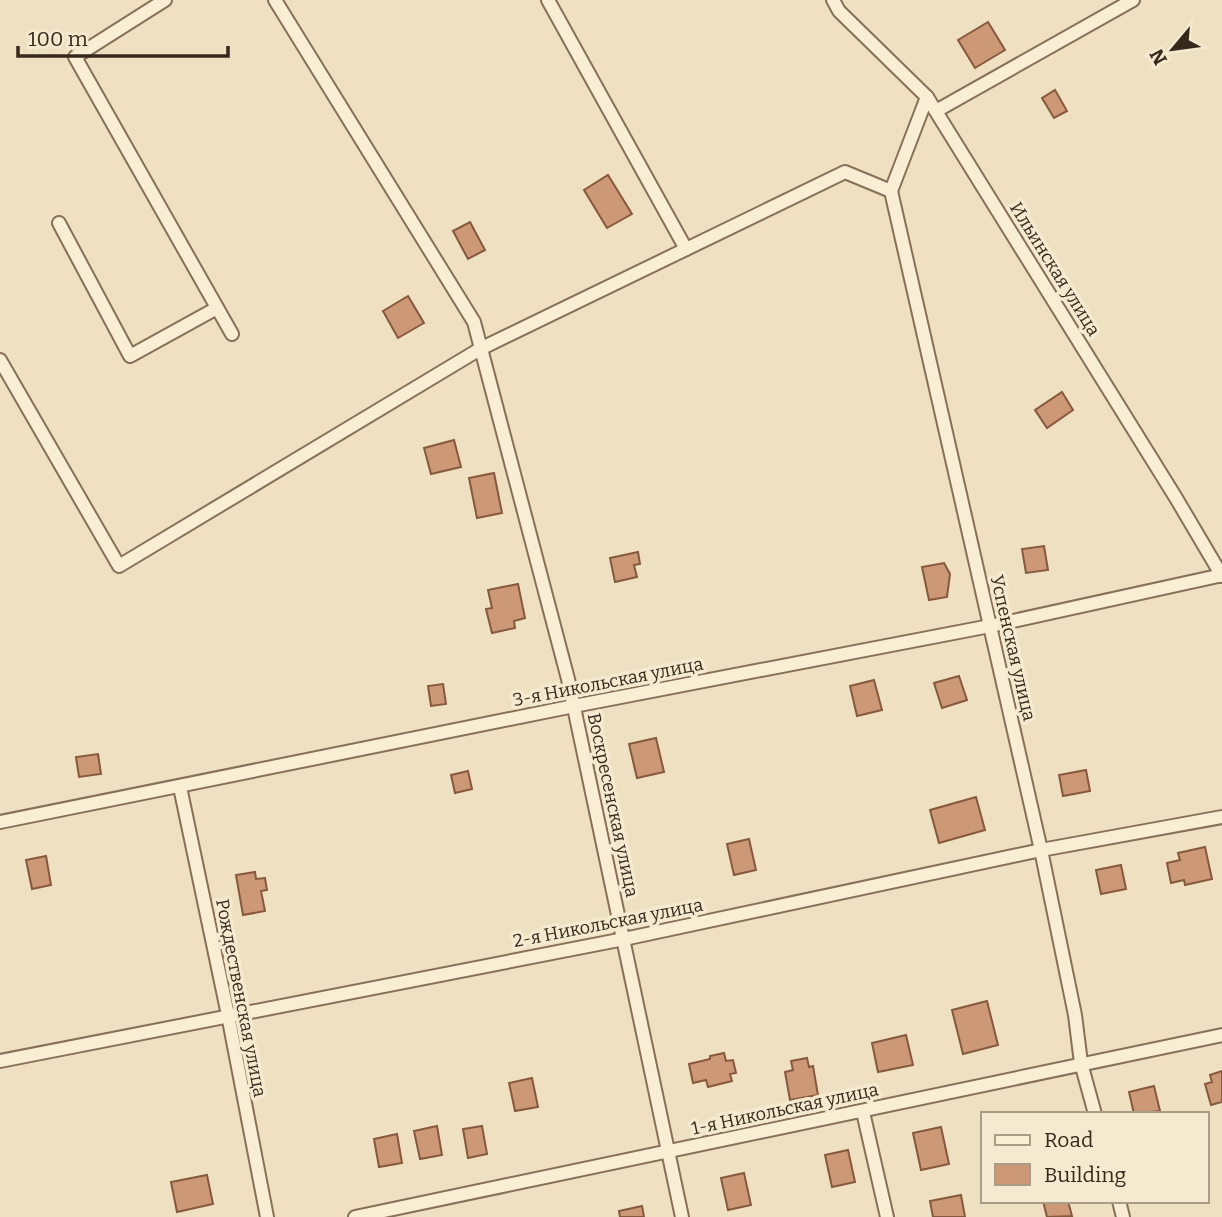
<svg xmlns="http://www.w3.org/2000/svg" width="1222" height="1217" font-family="Bitter,serif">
	<rect width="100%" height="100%" fill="#eee0c0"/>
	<!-- building -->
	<g fill="#cc9875" stroke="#86593e" stroke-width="2">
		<path d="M 988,22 L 1005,50 L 975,68 L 958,40 Z"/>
		<path d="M 1055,90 L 1067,111 L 1054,118 L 1042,98 Z"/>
		<path d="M 608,175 L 632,214 L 607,228 L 584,190 Z"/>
		<path d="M 470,222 L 485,250 L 468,259 L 453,231 Z"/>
		<path d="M 408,296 L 424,323 L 398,338 L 383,311 Z"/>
		<path d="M 1062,392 L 1073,410 L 1047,428 L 1035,410 Z"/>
		<path d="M 454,440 L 461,467 L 431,474 L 424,448 Z"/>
		<path d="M 494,473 L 502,513 L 477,518 L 469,478 Z"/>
		<path d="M 1044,546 L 1048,570 L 1026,573 L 1022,549 Z"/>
		<path d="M 638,552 L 640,564 L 634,565 L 637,577 L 615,582 L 610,558 Z"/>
		<path d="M 944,563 L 950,574 L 947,597 L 929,600 L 922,567 Z"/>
		<path d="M 518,584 L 525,618 L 514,621 L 515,628 L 492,633 L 486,609 L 492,608 L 488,590 Z"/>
		<path d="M 959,676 L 967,700 L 942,708 L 934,683 Z"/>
		<path d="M 874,680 L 882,710 L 857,716 L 850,686 Z"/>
		<path d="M 443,684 L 446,704 L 431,706 L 428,686 Z"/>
		<path d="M 656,738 L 664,772 L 637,778 L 629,744 Z"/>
		<path d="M 98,754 L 101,774 L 79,777 L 76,757 Z"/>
		<path d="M 1086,770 L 1090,791 L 1063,796 L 1059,775 Z"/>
		<path d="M 468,771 L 472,789 L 455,793 L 451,775 Z"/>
		<path d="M 976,797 L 985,830 L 939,843 L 930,810 Z"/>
		<path d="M 749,839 L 756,870 L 734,875 L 727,844 Z"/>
		<path d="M 1205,847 L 1212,879 L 1185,885 L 1184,880 L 1171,883 L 1167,863 L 1180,860 L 1178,853 Z"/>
		<path d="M 46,856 L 51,885 L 32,889 L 26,860 Z"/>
		<path d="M 1121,865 L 1126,889 L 1101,894 L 1096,870 Z"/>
		<path d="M 255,872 L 256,879 L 265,878 L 267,890 L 261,891 L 265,911 L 243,915 L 236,875 Z"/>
		<path d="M 987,1001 L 998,1045 L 963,1054 L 952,1010 Z"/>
		<path d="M 906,1035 L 913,1065 L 878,1072 L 872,1043 Z"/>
		<path d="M 724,1053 L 726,1061 L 733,1060 L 736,1073 L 730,1074 L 732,1081 L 708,1087 L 706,1080 L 693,1083 L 689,1064 L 710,1059 L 710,1056 Z"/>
		<path d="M 807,1058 L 809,1067 L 813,1066 L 818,1095 L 790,1100 L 785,1072 L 793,1070 L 791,1061 Z"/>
		<path d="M 1222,1071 L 1222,1102 L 1211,1105 L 1205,1084 L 1212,1082 L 1210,1075 Z"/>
		<path d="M 532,1078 L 538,1107 L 515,1111 L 509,1083 Z"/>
		<path d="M 1154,1086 L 1160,1111 L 1134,1114 L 1129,1092 Z"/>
		<path d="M 437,1126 L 442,1155 L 420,1159 L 414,1131 Z"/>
		<path d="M 482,1126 L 487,1154 L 468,1158 L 463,1129 Z"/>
		<path d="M 941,1127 L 949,1164 L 921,1170 L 913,1133 Z"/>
		<path d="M 397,1134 L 402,1163 L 379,1167 L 374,1139 Z"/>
		<path d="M 848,1150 L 855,1182 L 832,1187 L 825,1155 Z"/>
		<path d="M 744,1173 L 751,1205 L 728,1210 L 721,1178 Z"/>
		<path d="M 207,1175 L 213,1204 L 177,1212 L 171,1182 Z"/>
		<path d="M 961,1195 L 965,1217 L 933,1217 L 930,1201 Z"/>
		<path d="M 1043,1201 L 1068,1201 L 1072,1216 L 1047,1217 Z"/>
		<path d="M 642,1206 L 644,1217 L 620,1217 L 619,1211 Z"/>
	</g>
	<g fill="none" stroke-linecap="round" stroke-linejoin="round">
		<defs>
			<g id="minor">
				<path d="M 165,0 L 75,57 L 232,334"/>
				<path d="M 275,0 L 474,322 L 568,679 L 682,1217"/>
				<path d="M 548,0 L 686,249"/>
				<path d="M 833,0 L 839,11 L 927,97 L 1176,498 L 1222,576"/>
				<path d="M 936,111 L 1133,0"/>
				<path d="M 891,191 L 1041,850 L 1075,1015 L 1081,1063 L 1095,1114"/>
				<path d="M 891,191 L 927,97"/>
				<path d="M 59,223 L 130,356 L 217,308"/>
				<path d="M 0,360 L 119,566 L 480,349 L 845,172 L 891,191"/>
				<path d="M 180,787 L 228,1015 L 267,1217"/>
				<path d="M 0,822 L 574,706 L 990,626 L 1222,575"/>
				<path d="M 0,1061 L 624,939 L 1041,850 L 1222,817"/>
				<path d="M 863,1112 L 887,1217"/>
				<path d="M 1119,1201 L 1123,1217"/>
				<path d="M 355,1217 L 1222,1035"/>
			</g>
		</defs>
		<!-- minor casing -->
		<use href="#minor" stroke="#877058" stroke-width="16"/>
		<!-- minor -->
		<use href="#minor" stroke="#f9edd3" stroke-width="12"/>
	</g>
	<g text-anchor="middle" stroke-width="7" stroke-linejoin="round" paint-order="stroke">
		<!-- street labels -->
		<g font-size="18" fill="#36291c" stroke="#f5eacf">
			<text transform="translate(1055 269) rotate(58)" y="6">Ильинская улица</text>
			<text transform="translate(1013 648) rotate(77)" y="6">Успенская улица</text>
			<text transform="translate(608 682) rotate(-11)" y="6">3-я Никольская улица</text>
			<text transform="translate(613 805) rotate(78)" y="6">Воскресенская улица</text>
			<text transform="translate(608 923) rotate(-11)" y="6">2-я Никольская улица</text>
			<text transform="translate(241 998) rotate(79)" y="6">Рождественская улица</text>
			<text transform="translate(785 1109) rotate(-12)" y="6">1-я Никольская улица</text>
		</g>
	</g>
	<!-- legend -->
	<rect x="981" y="1112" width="228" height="91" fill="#f5eacf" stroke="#a99d87" stroke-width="2"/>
	<rect x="995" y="1135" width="35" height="10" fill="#f9edd3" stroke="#a99d87" stroke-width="2"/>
	<text x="1044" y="1147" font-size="21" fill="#36291c">Road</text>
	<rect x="995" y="1164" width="35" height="21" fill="#cc9875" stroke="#a99d87" stroke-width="2"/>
	<text x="1044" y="1182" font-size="21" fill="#36291c">Building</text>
	<!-- north arrow -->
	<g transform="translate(1173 49) rotate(241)" stroke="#f5eacf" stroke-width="5" paint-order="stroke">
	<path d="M0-5L12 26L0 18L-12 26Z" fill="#36291c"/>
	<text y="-10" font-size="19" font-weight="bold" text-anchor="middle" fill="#36291c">N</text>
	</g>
	<!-- scale -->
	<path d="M18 46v10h210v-10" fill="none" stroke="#36291c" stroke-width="3.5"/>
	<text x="28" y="46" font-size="21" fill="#36291c" stroke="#f5eacf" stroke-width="5" paint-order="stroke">100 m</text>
</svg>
